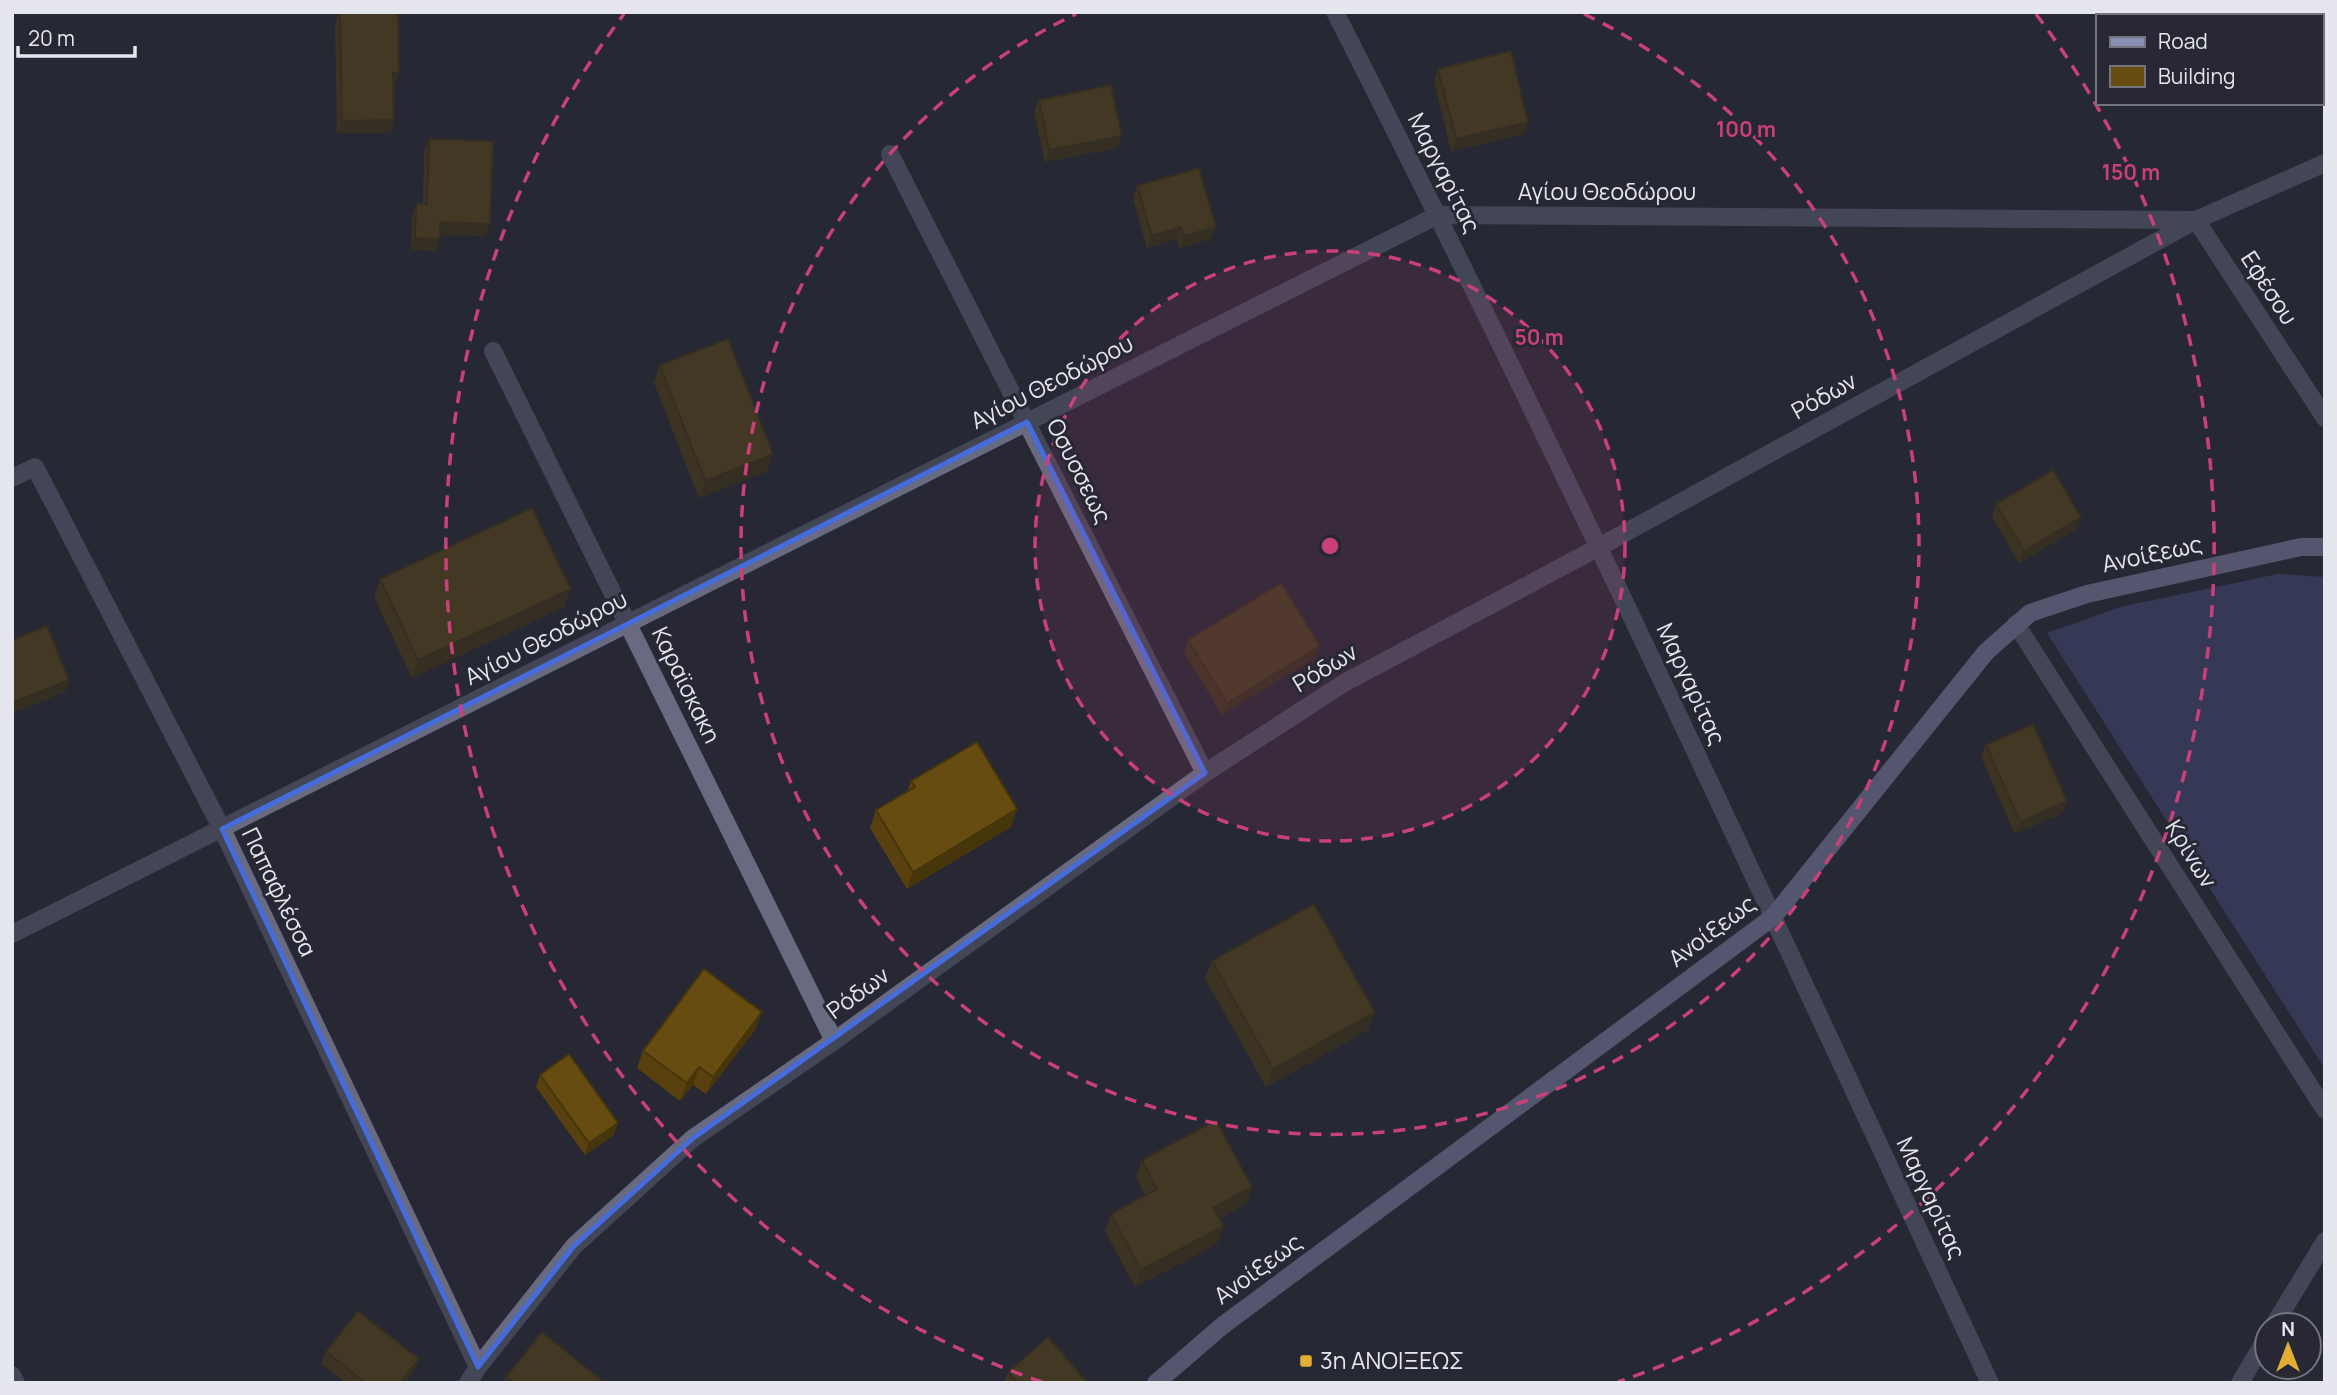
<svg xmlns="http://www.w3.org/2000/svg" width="2337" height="1395" font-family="Manrope,sans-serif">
	<rect width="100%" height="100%" fill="#272834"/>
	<!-- forest -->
	<path fill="#4b4e7f" d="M 2278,574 L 2325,577 L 2325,1069 L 2047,633 L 2120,607 Z"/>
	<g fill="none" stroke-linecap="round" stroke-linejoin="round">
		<!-- street -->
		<g stroke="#676a81" stroke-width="18">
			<path d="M 1335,12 C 1565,463 1776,924 1990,1383"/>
			<path d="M 890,154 L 1205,773"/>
			<path d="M 493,351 L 834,1041"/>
			<path d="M 12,478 L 35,467 L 222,829 L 478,1367"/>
			<path d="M 2016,624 L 2325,1110"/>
			<path d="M 12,934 L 1438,215 L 2196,220 L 2325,418"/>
			<path d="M 2274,1325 L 2325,1241"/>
			<path d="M 12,1375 L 16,1383"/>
			<path d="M 468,1383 L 478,1367 L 574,1246 L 692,1139 L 834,1041 L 1205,773 L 1344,683 L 1599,547 L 2196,220 L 2325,163"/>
			<path d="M 2240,1383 L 2267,1337"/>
		</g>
		<!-- secondary -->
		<path stroke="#8a8eb3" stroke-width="18" d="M 1156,1383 L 1222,1326 L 1773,917 L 1986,652 L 2030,613 L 2087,594 L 2301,547 L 2325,547"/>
	</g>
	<!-- wall -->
	<g fill="#58410f">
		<path d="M 339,12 L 398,12 L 399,73 L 395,85 L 394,85 L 394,120 L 390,133 L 337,133 L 335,23 Z"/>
		<path d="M 1438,69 L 1524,134 L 1451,151 L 1434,81 Z"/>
		<path d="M 1039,100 L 1117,148 L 1045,162 L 1034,112 Z"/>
		<path d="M 429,139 L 486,236 L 440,235 L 440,239 L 436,251 L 411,250 L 412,216 L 416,204 L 423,204 L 424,151 Z"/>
		<path d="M 1137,186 L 1211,239 L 1179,248 L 1177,239 L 1147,248 L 1133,198 Z"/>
		<path d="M 660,365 L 773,454 L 766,472 L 699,498 L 654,383 Z"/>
		<path d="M 1996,504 L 2081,517 L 2077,529 L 2019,563 L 1992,516 Z"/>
		<path d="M 380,579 L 564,607 L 412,678 L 374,597 Z"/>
		<path d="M 1188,640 L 1315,658 L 1222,715 L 1184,652 Z"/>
		<path d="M 1986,745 L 2063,813 L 2015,834 L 1981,757 Z"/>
		<path d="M 911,781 L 1011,827 L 907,889 L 870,828 L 876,810 L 907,792 Z"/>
		<path d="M 1212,961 L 1375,1012 L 1368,1030 L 1266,1087 L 1205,978 Z"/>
		<path d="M 755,1030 L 706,1094 L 693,1085 L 680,1101 L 637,1068 L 643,1051 Z"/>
		<path d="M 540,1075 L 614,1135 L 585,1155 L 536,1087 Z"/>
		<path d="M 1142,1160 L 1252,1187 L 1246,1204 L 1219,1219 L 1217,1244 L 1135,1287 L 1105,1231 L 1111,1214 L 1145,1195 L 1136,1178 Z"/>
		<path d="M 326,1352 L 419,1359 L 414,1371 L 405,1383 L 346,1383 L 321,1364 Z"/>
		<path d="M 1008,1372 L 1088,1383 L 1004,1383 Z"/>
		<path d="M 506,1377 L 605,1383 L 504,1383 Z"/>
	</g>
	<!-- shaded-wall -->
	<g fill="#47350c">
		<path d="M 393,73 L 399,73 L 395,85 L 389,85 Z"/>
		<path d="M 394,120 L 390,133 L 337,133 L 342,121 Z"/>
		<path d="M 1528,122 L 1524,134 L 1451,151 L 1456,139 Z"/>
		<path d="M 1122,136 L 1117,148 L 1045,162 L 1049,150 Z"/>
		<path d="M 440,222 L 490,224 L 486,236 L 436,235 Z"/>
		<path d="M 1181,227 L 1177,239 L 1147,248 L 1152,236 Z"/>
		<path d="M 1216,227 L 1211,239 L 1179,248 L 1184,236 Z"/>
		<path d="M 415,238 L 440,239 L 436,251 L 411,250 Z"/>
		<path d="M 773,454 L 766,472 L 699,498 L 705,481 Z"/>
		<path d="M 2081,517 L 2077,529 L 2019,563 L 2024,551 Z"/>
		<path d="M 571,589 L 564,607 L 412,678 L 418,660 Z"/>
		<path d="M 1320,646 L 1315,658 L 1222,715 L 1227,703 Z"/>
		<path d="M 69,680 L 65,692 L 12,714 L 12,703 Z"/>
		<path d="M 2067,801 L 2063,813 L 2015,834 L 2020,822 Z"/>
		<path d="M 1017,809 L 1011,827 L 907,889 L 913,872 Z"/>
		<path d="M 762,1012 L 755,1030 L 706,1094 L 713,1077 Z"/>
		<path d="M 1375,1012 L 1368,1030 L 1266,1087 L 1273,1069 Z"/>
		<path d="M 699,1067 L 693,1085 L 680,1101 L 687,1083 Z"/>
		<path d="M 618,1123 L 614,1135 L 585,1155 L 589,1143 Z"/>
		<path d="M 1252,1187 L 1246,1204 L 1207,1225 L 1213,1208 Z"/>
		<path d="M 1224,1226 L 1217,1244 L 1135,1287 L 1141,1270 Z"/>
		<path d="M 419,1359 L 414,1371 L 405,1383 L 400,1383 Z"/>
	</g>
	<!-- building -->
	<g fill="#664c11" stroke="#47350c" stroke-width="2">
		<path d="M 340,12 L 398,12 L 399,73 L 393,73 L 394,120 L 342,121 Z"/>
		<path d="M 1511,51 L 1528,122 L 1456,139 L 1438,69 Z"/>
		<path d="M 1111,85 L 1122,136 L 1049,150 L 1039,100 Z"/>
		<path d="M 429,139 L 493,141 L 490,224 L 440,222 L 440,239 L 415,238 L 416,204 L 427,204 Z"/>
		<path d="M 1199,168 L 1216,227 L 1184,236 L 1181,227 L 1152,236 L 1137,186 Z"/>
		<path d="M 728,339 L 773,454 L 705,481 L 660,365 Z"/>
		<path d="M 2053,470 L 2081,517 L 2024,551 L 1996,504 Z"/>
		<path d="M 532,508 L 571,589 L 418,660 L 380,579 Z"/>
		<path d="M 1281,583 L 1320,646 L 1227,703 L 1188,640 Z"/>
		<path d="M 47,626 L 69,680 L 12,703 L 12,640 Z"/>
		<path d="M 2033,724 L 2067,801 L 2020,822 L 1986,745 Z"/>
		<path d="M 977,742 L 1017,809 L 913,872 L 876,810 L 915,787 L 911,781 Z"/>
		<path d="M 1314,904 L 1375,1012 L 1273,1069 L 1212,961 Z"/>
		<path d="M 704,969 L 762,1012 L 713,1077 L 699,1067 L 687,1083 L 643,1051 Z"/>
		<path d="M 569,1054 L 618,1123 L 589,1143 L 540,1075 Z"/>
		<path d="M 1216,1120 L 1252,1187 L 1213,1208 L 1224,1226 L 1141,1270 L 1111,1214 L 1157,1189 L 1142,1160 Z"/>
		<path d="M 358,1311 L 419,1359 L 400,1383 L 366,1383 L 326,1352 Z"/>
		<path d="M 542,1332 L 605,1383 L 514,1383 L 506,1377 Z"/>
		<path d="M 1048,1337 L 1088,1383 L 1018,1383 L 1008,1372 Z"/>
	</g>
	<!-- marked area -->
	<path d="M0 0H2337V1395H0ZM 1027,422 L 1205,773 L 692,1139 L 574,1246 L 478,1367 L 222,829 Z" fill="#272834" fill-opacity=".55" fill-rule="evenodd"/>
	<path fill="none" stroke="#456cdc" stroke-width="5" stroke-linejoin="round" d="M 1027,422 L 1205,773 L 692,1139 L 574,1246 L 478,1367 L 222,829 Z"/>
	<!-- distance rings -->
	<circle cx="1330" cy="546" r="295" fill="#c94178" fill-opacity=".12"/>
	<g fill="none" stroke="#c94178" stroke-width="3.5" stroke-dasharray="12 9">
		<circle cx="1330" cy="546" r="295"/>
		<path d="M1584 14A589 589 0 1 1 1076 14"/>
		<path d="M1042 1382A884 884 0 0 1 624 14M2036 14A884 884 0 0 1 1618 1382"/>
	</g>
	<!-- markers -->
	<rect fill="#e3ae35" stroke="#272834" stroke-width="2.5" x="1299" y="1354" width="14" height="14" rx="3.5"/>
	<g text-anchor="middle" stroke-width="6" stroke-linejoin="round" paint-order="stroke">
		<!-- street labels -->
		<g font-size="23" fill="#e5e6ee" stroke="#272834">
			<text transform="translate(1444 173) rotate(63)" y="8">Μαργαρίτας</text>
			<text x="1607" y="200">Αγίου Θεοδώρου</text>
			<text transform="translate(2269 288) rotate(57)" y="8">Εφέσου</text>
			<text transform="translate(1052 382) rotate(-27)" y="8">Αγίου Θεοδώρου</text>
			<text transform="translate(1824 396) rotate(-29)" y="8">Ρόδων</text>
			<text transform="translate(1079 471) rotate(63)" y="8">Οσυσσεως</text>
			<text transform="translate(2152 554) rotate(-12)" y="8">Ανοίξεως</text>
			<text transform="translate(546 638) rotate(-27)" y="8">Αγίου Θεοδώρου</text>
			<text transform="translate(1325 668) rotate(-31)" y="8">Ρόδων</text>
			<text transform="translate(1691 684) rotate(65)" y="8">Μαργαρίτας</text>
			<text transform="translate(686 685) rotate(64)" y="8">Καραϊσκακη</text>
			<text transform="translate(2191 854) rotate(58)" y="8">Κρίνων</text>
			<text transform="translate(279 892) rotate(64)" y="8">Παπαφλέσσα</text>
			<text transform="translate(1712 931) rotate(-37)" y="8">Ανοίξεως</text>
			<text transform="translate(858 993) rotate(-36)" y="8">Ρόδων</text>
			<text transform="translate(1931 1198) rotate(65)" y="8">Μαργαρίτας</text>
			<text transform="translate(1258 1269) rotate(-36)" y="8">Ανοίξεως</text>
		</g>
		<!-- poi labels -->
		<g font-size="23" fill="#e5e6ee" stroke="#272834" text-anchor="start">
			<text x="1320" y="1369">3η ΑΝΟΙΞΕΩΣ</text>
		</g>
	</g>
	<circle cx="1330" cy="546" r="10" fill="#c94178" stroke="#272834" stroke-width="3.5"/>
	<g font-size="21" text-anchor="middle" font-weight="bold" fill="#c94178" stroke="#272834" stroke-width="6" stroke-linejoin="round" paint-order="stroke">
		<text x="1746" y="137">100 m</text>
		<text x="2131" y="180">150 m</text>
		<text x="1539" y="345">50 m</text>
	</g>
	<!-- border -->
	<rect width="2337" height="1395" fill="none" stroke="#e5e6ee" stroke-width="28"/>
	<!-- legend -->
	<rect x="2096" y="14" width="228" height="91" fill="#272834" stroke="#73747e" stroke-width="2"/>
	<rect x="2110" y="37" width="35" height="10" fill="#8a8eb3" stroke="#73747e" stroke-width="2"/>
	<text x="2158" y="49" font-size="21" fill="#e5e6ee">Road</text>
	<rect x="2110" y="66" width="35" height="21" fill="#664c11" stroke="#73747e" stroke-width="2"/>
	<text x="2158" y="84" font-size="21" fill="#e5e6ee">Building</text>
	<!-- north arrow -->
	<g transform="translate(2288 1346)"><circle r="33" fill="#272834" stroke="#73747e" stroke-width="2"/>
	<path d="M0-5L12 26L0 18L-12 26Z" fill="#e3ae35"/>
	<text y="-10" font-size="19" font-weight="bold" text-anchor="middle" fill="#e5e6ee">N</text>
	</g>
	<!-- scale -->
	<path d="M18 46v10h117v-10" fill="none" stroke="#e5e6ee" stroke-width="3.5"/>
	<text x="28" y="46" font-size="21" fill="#e5e6ee" stroke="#272834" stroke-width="5" paint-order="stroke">20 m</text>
</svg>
